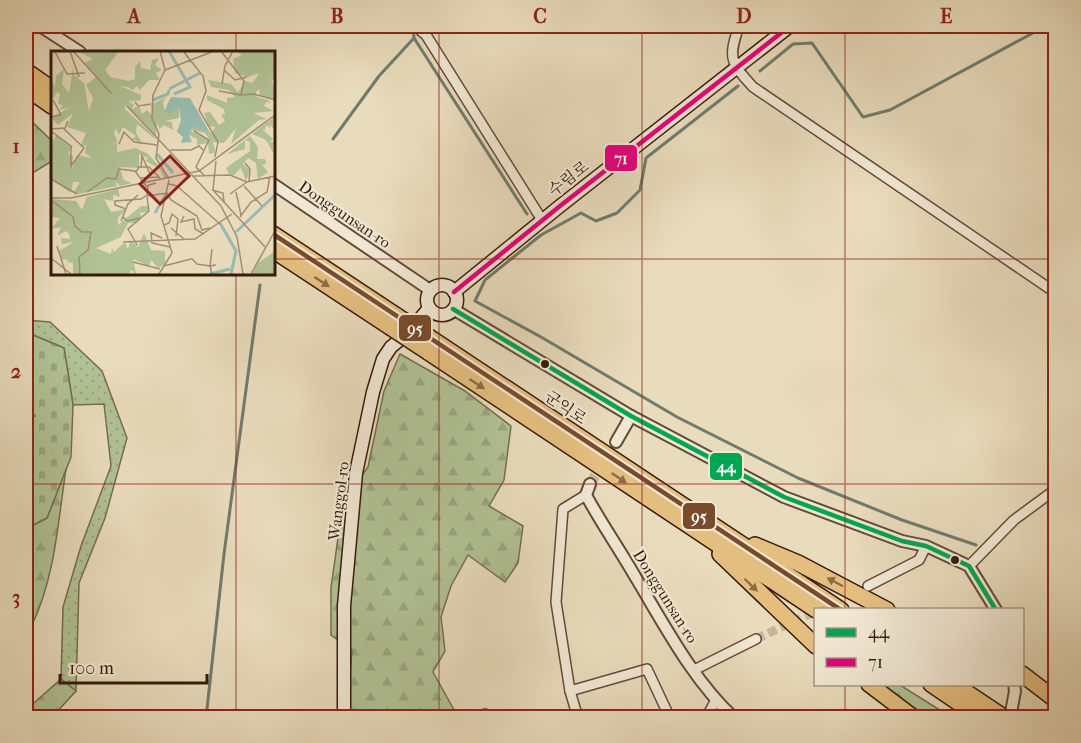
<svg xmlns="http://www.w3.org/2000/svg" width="1081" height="743" font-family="'IM FELL French Canon','Noto Serif KR',serif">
	<defs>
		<pattern id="green-dots" width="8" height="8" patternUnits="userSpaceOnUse" patternTransform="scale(1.5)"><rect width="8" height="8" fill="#b1c295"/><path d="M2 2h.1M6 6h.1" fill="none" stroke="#99a67f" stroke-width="1.8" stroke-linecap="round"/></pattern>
		<pattern id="forest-firs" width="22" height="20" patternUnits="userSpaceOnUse" patternTransform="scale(1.5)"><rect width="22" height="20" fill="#b1c295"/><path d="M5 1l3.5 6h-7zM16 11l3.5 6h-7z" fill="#99a67f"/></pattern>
		<pattern id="cemetery-stones" width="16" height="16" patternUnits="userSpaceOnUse" patternTransform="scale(1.5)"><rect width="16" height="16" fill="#b1c295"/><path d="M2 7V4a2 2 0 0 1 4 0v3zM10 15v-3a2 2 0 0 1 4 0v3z" fill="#99a67f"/></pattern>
	</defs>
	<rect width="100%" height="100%" fill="#e9dcbd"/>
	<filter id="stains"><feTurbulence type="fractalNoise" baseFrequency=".00333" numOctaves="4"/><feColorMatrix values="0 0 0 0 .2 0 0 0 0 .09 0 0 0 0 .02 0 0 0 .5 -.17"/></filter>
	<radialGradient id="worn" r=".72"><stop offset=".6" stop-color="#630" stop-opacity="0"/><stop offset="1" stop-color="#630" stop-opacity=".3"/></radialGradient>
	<!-- green -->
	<path fill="url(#green-dots)" stroke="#746e50" stroke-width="1.5" d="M 26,320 L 50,322 L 102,371 L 127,438 L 105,518 L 79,583 L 76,691 L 61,679 L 63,607 L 81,546 L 111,466 L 104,404 L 73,405 L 64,348 L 26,332 Z"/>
	<!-- forest -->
	<g fill="url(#forest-firs)" stroke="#746e50" stroke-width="1.5">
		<path d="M 26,116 L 52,141 L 52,161 L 26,177 Z"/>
		<path d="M 400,354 L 465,391 L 511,426 L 504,480 L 489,506 L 523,526 L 518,563 L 505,582 L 468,555 L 451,586 L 441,617 L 445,651 L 433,672 L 458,717 L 350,717 L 349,690 L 352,650 L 331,635 L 331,588 L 343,502 L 368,467 L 384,391 Z"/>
		<path d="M 66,469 C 58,522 55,577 32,625 L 26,626 L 26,598 L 32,597 L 26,547 L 26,529 L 47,518 Z"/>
		<path d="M 61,679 L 76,691 L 52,717 L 26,717 L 26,710 Z"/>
		<path d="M 865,685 L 900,685 L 951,717 L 917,717 Z"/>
	</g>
	<!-- cemetery -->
	<g fill="url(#cemetery-stones)" stroke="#746e50" stroke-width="1.5">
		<path d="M 26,332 L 64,348 L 73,405 L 71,457 L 47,518 L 26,529 L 26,421 L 35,416 L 26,405 Z"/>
		<path d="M 26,546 L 32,597 L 26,598 Z"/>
	</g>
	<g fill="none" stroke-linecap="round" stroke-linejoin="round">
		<!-- stream -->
		<g stroke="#707b6e" stroke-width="3">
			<path d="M 414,38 L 527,214"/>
			<path d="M 760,71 L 793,44 L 812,43 L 863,117 L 890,110 L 1046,26"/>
			<path d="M 738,86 L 646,158 L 640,190 L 617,213 L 596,221 L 581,213 L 541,235 L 485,280 L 475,301 L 541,337 L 677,417 L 798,478 L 902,520 L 976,545"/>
			<path d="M 333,139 L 379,76 L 414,38 L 413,26"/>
			<path d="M 206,718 L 224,554 L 260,285"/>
		</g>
		<!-- minor-tunnel -->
		<path stroke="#c5b59a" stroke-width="9" stroke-dasharray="9 4.5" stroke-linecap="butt" d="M 756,639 L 816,611"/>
		<!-- tertiary-tunnel -->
		<path stroke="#c5b59a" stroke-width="10" stroke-dasharray="10 5" stroke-linecap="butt" d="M 590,484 L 616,442"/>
		<defs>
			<g id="minor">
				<path d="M 420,26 L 421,31 L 426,35 L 542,220"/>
				<path d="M 739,26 C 728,58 730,62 753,87 L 1056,293"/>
				<path d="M 969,566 L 1014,520 L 1056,489"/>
				<path d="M 868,586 L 919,560 L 926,546"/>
				<path d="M 694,670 L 756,639"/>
				<path d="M 570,691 L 647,669 L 670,718"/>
				<path d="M 485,714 L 492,718"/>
				<path d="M 578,718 L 570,691 L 556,602 L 563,509 L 586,495"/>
				<path d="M 706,718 L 716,700"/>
			</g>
			<g id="tertiary">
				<path d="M 40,26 L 80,52"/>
				<path d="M 273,184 L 430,290"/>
				<path d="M 453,309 L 631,416 L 784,497 L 902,541 L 926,546 L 969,566 L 996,610"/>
				<path d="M 616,442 L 631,416"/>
				<path d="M 590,484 L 586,495 C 601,523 620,550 636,578 C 665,626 693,680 734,718"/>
				<path d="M 1010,718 L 1015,691 L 1014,684"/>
			</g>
			<g id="secondary">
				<circle cx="442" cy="300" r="15"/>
				<path d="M 454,292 L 560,206 L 790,26"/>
				<path d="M 344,718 L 344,606 L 356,473 L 373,392 L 383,359 L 391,347 L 409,332 L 429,308"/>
			</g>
			<g id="trunk">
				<path d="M 26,71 L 52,89"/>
				<path d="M 26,88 L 52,106"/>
				<path d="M 273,234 L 397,316"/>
				<path d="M 273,250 L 390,327"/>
				<path d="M 435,341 L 841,610"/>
				<path d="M 428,352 L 816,610"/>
				<path d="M 755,545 L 798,563 L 887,610"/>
				<path d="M 720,554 L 816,646"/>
				<path d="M 1022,674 L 1056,700"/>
				<path d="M 869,684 L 914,718"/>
				<path d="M 931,684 L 981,718"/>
				<path d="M 954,684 L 1005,718"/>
			</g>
		</defs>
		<!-- minor casing -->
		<use href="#minor" stroke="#634a38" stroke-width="12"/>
		<!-- tertiary casing -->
		<use href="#tertiary" stroke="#634a38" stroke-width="14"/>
		<!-- secondary casing -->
		<use href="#secondary" stroke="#361a0c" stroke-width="15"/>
		<!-- trunk casing -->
		<use href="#trunk" stroke="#361a0c" stroke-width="18"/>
		<!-- minor -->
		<use href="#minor" stroke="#f1e8d4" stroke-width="9"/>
		<!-- tertiary -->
		<use href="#tertiary" stroke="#f1e8d4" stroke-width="10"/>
		<!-- secondary -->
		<use href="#secondary" stroke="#f1e8d4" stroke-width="12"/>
		<!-- trunk -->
		<use href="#trunk" stroke="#e4be7e" stroke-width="15"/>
		<defs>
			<g id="trunk-bridge">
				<path d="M 397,316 L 435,341"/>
				<path d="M 390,327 L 428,352"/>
			</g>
		</defs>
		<!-- trunk-bridge casing -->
		<use href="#trunk-bridge" stroke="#361a0c" stroke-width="18" stroke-linecap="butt"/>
		<!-- trunk-bridge -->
		<use href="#trunk-bridge" stroke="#e4be7e" stroke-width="15"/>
		<defs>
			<path id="bus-1" d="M 453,309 L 631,416 L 784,497 L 902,541 L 926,546 L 969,566 L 996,610"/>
			<path id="bus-2" d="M 454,292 L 560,206 L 790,26"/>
			<path id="bus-3" d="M 273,234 L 841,610"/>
		</defs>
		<!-- bus-1 casing -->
		<use href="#bus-1" stroke="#f1e8d4" stroke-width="9"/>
		<!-- bus-2 casing -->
		<use href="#bus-2" stroke="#f1e8d4" stroke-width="9"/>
		<!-- bus-3 casing -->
		<use href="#bus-3" stroke="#f1e8d4" stroke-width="9"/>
		<!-- bus-1 -->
		<use href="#bus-1" stroke="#00a651" stroke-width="4.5"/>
		<!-- bus-2 -->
		<use href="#bus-2" stroke="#e5007d" stroke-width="4.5"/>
		<!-- bus-3 -->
		<use href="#bus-3" stroke="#7a4b2a" stroke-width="4.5"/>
	</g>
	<!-- one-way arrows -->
	<defs><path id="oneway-solid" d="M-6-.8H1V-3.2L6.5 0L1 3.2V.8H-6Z" transform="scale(1.5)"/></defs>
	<g fill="#8d6c45">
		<use href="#oneway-solid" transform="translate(322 282) rotate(33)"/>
		<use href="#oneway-solid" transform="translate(477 384) rotate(33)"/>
		<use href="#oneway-solid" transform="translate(619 478) rotate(34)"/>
		<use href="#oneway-solid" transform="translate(835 582) rotate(-152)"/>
		<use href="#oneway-solid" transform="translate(751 585) rotate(44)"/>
	</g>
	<!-- grid -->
	<path fill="none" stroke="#8f2418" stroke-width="1.5" stroke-opacity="0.55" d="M 236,26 L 236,52M 439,26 L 439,718M 642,26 L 642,718M 845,26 L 845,610M 26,259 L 52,259M 273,259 L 1056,259M 236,273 L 236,718M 26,484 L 1056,484M 845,684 L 845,718"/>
	<!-- markers -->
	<g fill="#361a0c" stroke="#f1e8d4" stroke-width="2">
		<circle cx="545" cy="364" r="5"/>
		<circle cx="955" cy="560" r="5"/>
	</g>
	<g text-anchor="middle" stroke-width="4.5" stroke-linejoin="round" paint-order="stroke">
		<!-- street labels -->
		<g font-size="16" fill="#361a0c" stroke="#f1e8d4">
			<text transform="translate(568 178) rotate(-38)" y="6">수림로</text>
			<text transform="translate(345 214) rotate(34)" y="6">Donggunsan-ro</text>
			<text transform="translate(566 407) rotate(34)" y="6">군익로</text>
			<text transform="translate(338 501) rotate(-83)" y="6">Wanggol-ro</text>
			<text transform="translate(666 596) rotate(58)" y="6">Donggunsan-ro</text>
		</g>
	</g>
	<!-- overview -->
	<g transform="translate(51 51)">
		<rect width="224" height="224" fill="#e9dcbd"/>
		<path d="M 26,0 L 68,0 L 54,19 L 59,26 L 78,30 L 84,28 L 84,16 L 89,10 L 90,17 L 99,19 L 101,9 L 108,7 L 104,14 L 111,19 L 105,22 L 109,29 L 98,29 L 89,39 L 86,35 L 82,39 L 76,36 L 69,35 L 90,44 L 90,49 L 77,51 L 83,53 L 81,58 L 88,55 L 91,63 L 96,59 L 102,65 L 100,54 L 115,46 L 112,51 L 114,62 L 128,56 L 128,67 L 114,70 L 121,71 L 122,79 L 113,74 L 109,78 L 106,72 L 105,86 L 76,54 L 73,57 L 99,81 L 105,89 L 86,73 L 85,82 L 92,93 L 81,88 L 85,85 L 72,76 L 68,84 L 65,77 L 63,82 L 67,92 L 60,91 L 66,93 L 66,101 L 85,97 L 97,103 L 118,126 L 113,127 L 109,118 L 95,110 L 97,107 L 88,103 L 88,117 L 68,116 L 73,129 L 81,132 L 69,135 L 63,129 L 66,135 L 28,143 L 23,141 L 29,131 L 22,131 L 20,142 L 0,128 L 0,87 L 3,89 L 5,84 L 21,95 L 17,103 L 22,105 L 21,118 L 26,104 L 41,107 L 34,102 L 35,94 L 29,96 L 35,82 L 16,76 L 22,62 L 7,74 L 0,66 L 20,56 L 8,59 L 12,55 L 7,52 L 9,43 L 6,41 L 2,48 L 0,44 L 0,26 L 4,37 L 5,25 L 13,18 L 11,33 L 18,42 L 22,17 L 23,24 L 33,32 L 38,60 L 42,47 L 35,34 L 46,25 L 33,12 L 42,8 ZM 185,0 L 223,0 L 223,29 L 220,28 L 223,35 L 219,34 L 223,36 L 223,48 L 209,45 L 208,38 L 205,41 L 206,46 L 217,49 L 220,52 L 215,51 L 213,55 L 223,60 L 202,62 L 216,68 L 208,69 L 180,93 L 185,77 L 173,92 L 162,91 L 164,99 L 163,106 L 163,102 L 158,103 L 157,92 L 146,94 L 146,88 L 138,84 L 140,80 L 159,89 L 154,82 L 140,79 L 144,75 L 161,82 L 164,75 L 158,76 L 153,62 L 159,61 L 168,74 L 174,70 L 170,64 L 174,63 L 173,58 L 156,49 L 156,44 L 176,52 L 176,47 L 184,46 L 178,39 L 160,36 L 157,29 L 180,33 L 187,41 L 194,30 L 201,32 L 206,26 L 208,22 L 197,26 L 184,22 L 182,8 L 191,4 ZM 223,66 L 223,79 L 218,71 L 220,77 L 215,74 L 214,79 L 211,78 L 222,88 L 219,91 L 223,91 L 222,102 L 215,89 L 201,83 ZM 199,85 L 207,96 L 206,108 L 214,108 L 215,113 L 211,114 L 217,121 L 207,128 L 205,112 L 197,107 L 192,113 L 199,119 L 195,130 L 190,117 L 183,124 L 178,124 L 175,117 L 199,100 L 199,91 L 194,89 L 194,98 L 176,103 ZM 67,138 L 69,146 L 62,144 L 62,150 L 53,148 L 60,161 L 75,158 L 67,167 L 67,174 L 90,155 L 97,155 L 97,161 L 88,162 L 91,165 L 86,172 L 77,172 L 70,186 L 45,197 L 60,203 L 61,197 L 63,201 L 74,191 L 77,199 L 79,189 L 87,196 L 93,182 L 100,199 L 114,200 L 114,213 L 107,217 L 100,209 L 98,215 L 82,208 L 85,223 L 80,219 L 78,223 L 22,223 L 22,212 L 17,211 L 14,217 L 17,209 L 11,208 L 8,200 L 23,191 L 11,193 L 10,187 L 19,188 L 18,183 L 15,180 L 6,185 L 10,176 L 0,178 L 9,167 L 0,166 L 0,148 L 25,150 L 31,159 L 36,146 ZM 223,201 L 223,223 L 201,223 L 207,212 Z" fill="#b1c295"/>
		<path d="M 120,46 L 139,47 L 159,82 L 142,76 L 138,84 L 141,91 L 130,92 L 132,86 L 126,81 L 130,69 L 128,56 L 120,62 L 113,61 Z" fill="#97bcaf"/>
		<path fill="none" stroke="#97bcaf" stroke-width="3" d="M 118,0 L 139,36 L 123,43M 118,38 L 149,22M 102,49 L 117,43 L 118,39M 106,103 L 122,122M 104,162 L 114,145M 169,172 L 185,200 L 180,223M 185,181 L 224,144M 159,223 L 179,218"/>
		<path fill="none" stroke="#a18e76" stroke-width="1.5" d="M 19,0 L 28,26M 22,0 L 60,42M 109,0 L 114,19M 132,0 L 152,25 L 155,40 L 148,59 L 167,91 L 164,106M 170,0 L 193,30 L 190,44 L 203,43 L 224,49M 4,1 L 16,23 L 34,22M 0,7 L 0,57M 174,20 L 184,29 L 196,26M 171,33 L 174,15 L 182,0M 168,40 L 190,44M 84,51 L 87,55 L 100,53M 76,55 L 170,155 L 186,186 L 192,223M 0,66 L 10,64 L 2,49M 0,78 L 14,77 L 17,70M 0,80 L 20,95 L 20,115 L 33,97 L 12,77M 143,80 L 158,89 L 145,116 L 153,124M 68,93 L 73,81 L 83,91 L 106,94M 119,99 L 140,99 L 148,95 L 152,99M 165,110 L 162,139 L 214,196M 194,112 L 199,118 L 198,131M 90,117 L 91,105 L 100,125M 85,121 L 88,116 L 98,116 L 109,127M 143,125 L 179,124 L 196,131 L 224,125M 89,127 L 108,126M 0,128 L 26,143M 118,128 L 105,107 L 108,83 L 101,67 L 102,44 L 114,19 L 163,0M 118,133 L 126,135 L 169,173M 193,135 L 211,155M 161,139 L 172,142 L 173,151M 36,141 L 56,127 L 65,128 L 68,118 L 84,120 L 95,135 L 105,132M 185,141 L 190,164M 179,143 L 196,131M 96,145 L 116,142 L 120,149 L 146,165 L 151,179 L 159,177M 0,147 L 20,147 L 148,120 L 224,64M 0,149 L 22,166 L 24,175 L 31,181 L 40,181 L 37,199 L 28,206 L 29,223M 75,158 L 64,154 L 64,150 L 90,148 L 96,144 L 97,135M 133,165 L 130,171 L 143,168 L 144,178 L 153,183M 72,166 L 76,170 L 89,167M 189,166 L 200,151 L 216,141 L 219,125M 70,170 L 77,153 L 87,144M 113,174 L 118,172 L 121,163 L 127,168 L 125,185M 120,177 L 134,189M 111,187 L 100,182 L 101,192 L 119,196M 72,191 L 144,188 L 181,163M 86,194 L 77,178 L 98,160 L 96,146M 6,195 L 15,223M 161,198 L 159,215 L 165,214M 0,207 L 20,223M 140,207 L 146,213 L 159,215 L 161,223M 82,211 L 109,218M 113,215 L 140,208M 108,223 L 121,202 L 110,165 L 118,129M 200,223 L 224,180"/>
		<path fill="#8f2418" fill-opacity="0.15" stroke="#8f2418" stroke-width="3" d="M 119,105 L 138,125 L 109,153 L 89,133 Z"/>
		<rect width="224" height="224" fill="none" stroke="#361a0c" stroke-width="3"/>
	</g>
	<g stroke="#f1e8d4" stroke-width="2">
		<rect x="604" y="144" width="34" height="28" rx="6" fill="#e5007d"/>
		<rect x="398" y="314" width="34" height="28" rx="6" fill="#7a4b2a"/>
		<rect x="709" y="452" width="34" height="29" rx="6" fill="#00a651"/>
		<rect x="682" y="502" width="34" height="28" rx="6" fill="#7a4b2a"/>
	</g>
	<g font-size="16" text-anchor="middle" font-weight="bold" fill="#fff">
		<text x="621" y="164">71</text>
		<text x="415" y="334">95</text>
		<text x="726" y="472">44</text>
		<text x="699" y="522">95</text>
	</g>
	<!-- margin -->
	<rect width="1081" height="743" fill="none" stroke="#e9dcbd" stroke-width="66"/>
	<!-- legend -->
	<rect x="814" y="608" width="210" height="78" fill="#f1e8d4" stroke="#a69684" stroke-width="1.5"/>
	<rect x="826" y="628" width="30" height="9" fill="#00a651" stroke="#a69684" stroke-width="1.5"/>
	<text x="868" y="638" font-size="18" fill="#361a0c">44</text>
	<rect x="826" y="658" width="30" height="9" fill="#e5007d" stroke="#a69684" stroke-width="1.5"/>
	<text x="868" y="668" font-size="18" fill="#361a0c">71</text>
	<!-- scale -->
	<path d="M60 674v9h147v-9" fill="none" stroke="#361a0c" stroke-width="3"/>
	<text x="69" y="674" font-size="18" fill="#361a0c" stroke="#f1e8d4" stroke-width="4.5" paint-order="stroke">100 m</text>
	<rect x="33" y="33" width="1015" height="677" fill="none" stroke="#8f2418" stroke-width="2"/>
	<g font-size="20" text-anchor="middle" font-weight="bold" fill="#8f2418">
		<text x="134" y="23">A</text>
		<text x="337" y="23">B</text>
		<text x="540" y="23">C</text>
		<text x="744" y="23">D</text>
		<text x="946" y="23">E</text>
		<text x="16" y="153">1</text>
		<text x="16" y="378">2</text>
		<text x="16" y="604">3</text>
	</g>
	<rect width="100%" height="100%" filter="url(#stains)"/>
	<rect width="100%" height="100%" fill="url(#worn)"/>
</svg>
